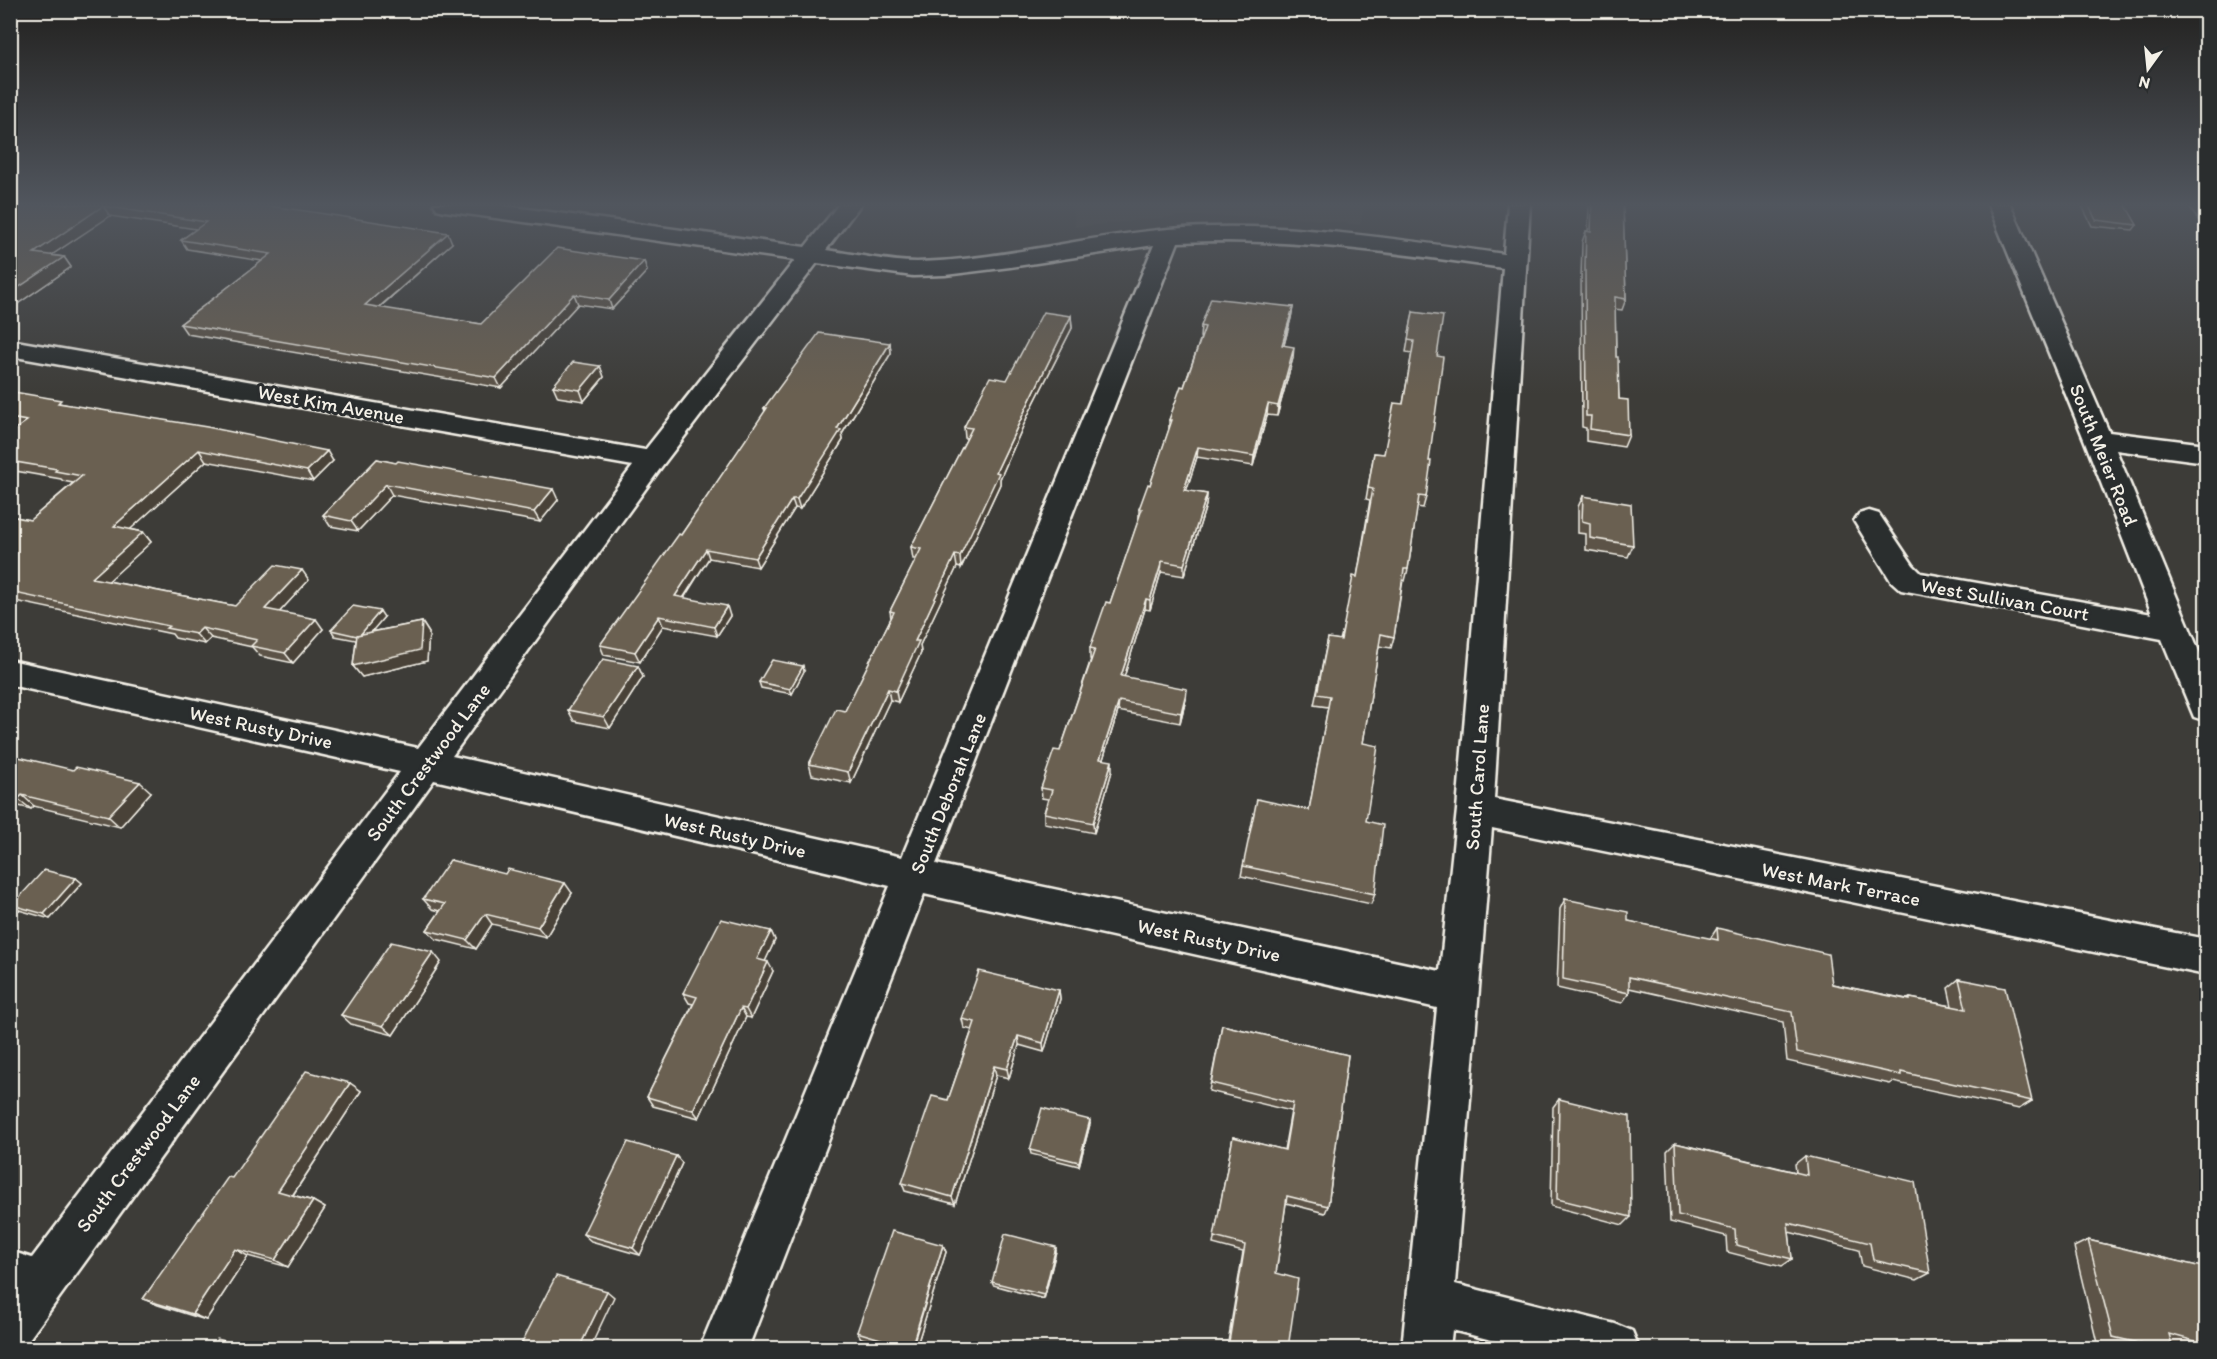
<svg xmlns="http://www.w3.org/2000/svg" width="2217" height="1359" font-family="Itim,sans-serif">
	<rect width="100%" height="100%" fill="#3d3c38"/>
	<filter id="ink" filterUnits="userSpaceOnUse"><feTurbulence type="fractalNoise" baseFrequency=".0167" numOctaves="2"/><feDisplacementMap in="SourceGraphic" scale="12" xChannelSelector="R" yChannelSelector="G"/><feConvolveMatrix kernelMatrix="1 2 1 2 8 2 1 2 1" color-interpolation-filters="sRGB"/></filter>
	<g filter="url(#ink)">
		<!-- built -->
		<path fill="#4a4740" d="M 1073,204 L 1365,204 L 1360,225 L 1293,217 L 1182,216 L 1075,227 Z"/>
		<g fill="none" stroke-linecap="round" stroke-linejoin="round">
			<defs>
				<g id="minor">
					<path d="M 434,204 L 492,204 L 805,247 L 839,204 L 861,204 L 826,250 C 856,254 887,262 917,262 C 1002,260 1084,236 1169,229 C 1281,220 1393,239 1504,254 L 1508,204 L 1530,204 L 1494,799 L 2206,939 L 2206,975 L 1492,828 L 1455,1284 L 1615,1324 L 1632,1331 L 1639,1348 L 1523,1348 L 1452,1330 L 1450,1348 L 1402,1348 L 1437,1008 L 924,894 L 748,1348 L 700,1348 L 890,886 L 434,780 L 27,1342 L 10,1348 L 10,1251 L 32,1258 L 400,772 L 10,685 L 10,660 L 418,748 L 633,466 L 10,356 L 10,340 L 645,450 L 795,260 L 445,211 L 437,209 ZM 1213,241 C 1311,241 1406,254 1503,268 L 1457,810 L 1440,971 L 936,864 L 1178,242 ZM 1154,245 L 902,857 L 452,756 L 662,466 L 817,263 L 913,276 L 945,275 L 1010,267 Z"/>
					<path d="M 1988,204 L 2010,204 L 2109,432 L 2206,444 L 2206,462 L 2116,450 L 2206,668 L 2206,721 L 2194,717 L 2162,639 L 1901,590 L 1891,581 L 1854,521 L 1859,514 L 1869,511 L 1879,514 L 1913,565 L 1921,573 L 2152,614 L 2084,439 Z"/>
				</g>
			</defs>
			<!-- minor casing -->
			<use href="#minor" stroke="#f4f1e8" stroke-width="5"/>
			<!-- minor -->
			<use href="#minor" fill="#2a2d2e" fill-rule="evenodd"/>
		</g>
		<!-- wall -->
		<g fill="#5b5346" stroke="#f4f1e8" stroke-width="1.5">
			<path d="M 255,204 L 452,243 L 379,308 L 481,324 L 644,261 L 647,271 L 612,309 L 578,304 L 501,388 L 187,334 L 180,324 L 262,261 L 187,249 L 181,240 L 196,229 L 110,216 L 51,255 L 64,257 L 71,267 L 13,307 L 10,306 L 10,207 Z"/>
			<path d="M 1589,204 L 1623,204 L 1626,299 L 1622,310 L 1615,309 L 1616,357 L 1619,399 L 1629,435 L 1624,447 L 1586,441 L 1586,428 L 1582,427 L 1581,277 L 1582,242 L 1586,231 L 1588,231 Z"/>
			<path d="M 2081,204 L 2125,204 L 2137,225 L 2133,230 L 2092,226 Z"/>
			<path d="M 2188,204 L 2206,204 L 2206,221 L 2198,220 Z"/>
			<path d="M 1293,307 L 1291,318 L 1284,345 L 1293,358 L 1277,416 L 1267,415 L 1253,466 L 1197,457 L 1186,491 L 1207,494 L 1206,505 L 1184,576 L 1161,572 L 1150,610 L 1145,609 L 1124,677 L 1186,699 L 1180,723 L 1118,711 L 1103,759 L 1112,771 L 1094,833 L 1044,823 L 1044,813 L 1048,799 L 1042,798 L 1041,788 L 1060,751 L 1091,659 L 1090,659 L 1090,648 L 1110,603 L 1139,519 L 1139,509 L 1150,485 L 1169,430 L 1169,420 L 1184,387 L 1201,337 L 1200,337 L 1201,326 Z"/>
			<path d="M 1413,312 L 1437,356 L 1426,497 L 1423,508 L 1417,507 L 1408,569 L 1405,581 L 1403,580 L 1394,637 L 1391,648 L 1379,646 L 1363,743 L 1366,821 L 1375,894 L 1371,904 L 1241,876 L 1243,866 L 1309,810 L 1328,707 L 1314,705 L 1328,638 L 1340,640 L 1357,577 L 1370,500 L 1366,499 L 1374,453 L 1384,454 L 1403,404 L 1412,353 L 1406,352 Z"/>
			<path d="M 1071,316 L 1072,328 L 1028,415 L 1000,479 L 1000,484 L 961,568 L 957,567 L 920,645 L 921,653 L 898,702 L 890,700 L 851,783 L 812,775 L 809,764 L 845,711 L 891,618 L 890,611 L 916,559 L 913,559 L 911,547 L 967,438 L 965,438 L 964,427 L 1007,380 Z"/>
			<path d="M 890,343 L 891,353 L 842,434 L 843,440 L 800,509 L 795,508 L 758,567 L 709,558 L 684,598 L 730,616 L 717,636 L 663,626 L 640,662 L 604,655 L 600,645 L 681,535 L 765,412 L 764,408 Z"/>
			<path d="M 600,366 L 604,377 L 584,401 L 558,397 L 553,386 Z"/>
			<path d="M 10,394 L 64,404 L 333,461 L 313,481 L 206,461 L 130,529 L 143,532 L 151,542 L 108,581 L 235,606 L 309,580 L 279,612 L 323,629 L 293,663 L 260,656 L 252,647 L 211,638 L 205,644 L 175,638 L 172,634 L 10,600 L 10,516 L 30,520 L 73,483 L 63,481 L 61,479 L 10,470 L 10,433 L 18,428 L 10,427 Z"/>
			<path d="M 377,459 L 558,500 L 540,522 L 392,495 L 358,531 L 330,526 L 323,515 Z"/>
			<path d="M 1583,496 L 1633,545 L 1628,557 L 1586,550 L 1586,534 L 1578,533 L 1578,507 Z"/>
			<path d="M 384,617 L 371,632 L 422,622 L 429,633 L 427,661 L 362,677 L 353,666 L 356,640 L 335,636 L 331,630 Z"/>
			<path d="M 638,666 L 643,677 L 610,728 L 574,721 L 568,710 Z"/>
			<path d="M 804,671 L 792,694 L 761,688 L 759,682 Z"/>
			<path d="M 10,755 L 151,792 L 120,827 L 34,806 L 31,809 L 10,804 Z"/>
			<path d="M 76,878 L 82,883 L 50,919 L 19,910 L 12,905 Z"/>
			<path d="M 572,893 L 546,937 L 492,924 L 476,949 L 436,939 L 427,930 L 440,911 L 432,909 L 423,899 Z"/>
			<path d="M 1565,899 L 1628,921 L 1710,939 L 1717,928 L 1832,984 L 1907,999 L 1910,998 L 1952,1006 L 1948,988 L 1959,979 L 2032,1101 L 2019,1109 L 1893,1082 L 1890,1084 L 1787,1061 L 1783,1022 L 1629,988 L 1629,993 L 1622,1003 L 1557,988 L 1560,909 Z"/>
			<path d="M 771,931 L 775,940 L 765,961 L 773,971 L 751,1018 L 746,1017 L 699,1118 L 653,1106 L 647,1097 L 693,1004 L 689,1003 L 683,993 Z"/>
			<path d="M 441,962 L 393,1035 L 351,1024 L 341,1015 Z"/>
			<path d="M 1059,990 L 1060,999 L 1044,1052 L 1019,1045 L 1009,1078 L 996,1075 L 955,1204 L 905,1191 L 902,1183 L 948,1100 L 972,1030 L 964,1028 L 962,1019 Z"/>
			<path d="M 1222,1025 L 1348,1055 L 1328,1206 L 1325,1213 L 1286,1203 L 1276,1273 L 1288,1348 L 1227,1348 L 1243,1252 L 1213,1244 L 1233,1137 L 1284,1150 L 1291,1111 L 1209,1091 Z"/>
			<path d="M 350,1083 L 361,1091 L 293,1195 L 313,1201 L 325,1208 L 288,1267 L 248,1256 L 206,1320 L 158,1305 L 143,1299 L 232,1178 Z"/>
			<path d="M 1559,1099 L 1631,1217 L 1623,1225 L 1551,1206 L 1553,1107 Z"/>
			<path d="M 1090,1124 L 1079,1166 L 1031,1154 L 1030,1150 Z"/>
			<path d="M 1675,1143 L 1796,1172 L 1795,1164 L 1805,1156 L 1930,1273 L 1917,1280 L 1862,1266 L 1859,1250 L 1789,1232 L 1792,1259 L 1782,1266 L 1727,1252 L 1726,1236 L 1670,1222 L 1667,1151 Z"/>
			<path d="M 676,1156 L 682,1163 L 640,1255 L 591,1241 L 583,1234 Z"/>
			<path d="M 2088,1240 L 2206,1268 L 2206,1348 L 2187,1348 L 2172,1345 L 2173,1348 L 2121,1348 L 2097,1343 L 2074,1247 Z"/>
			<path d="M 943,1245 L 946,1252 L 916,1348 L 897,1348 L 861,1338 L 857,1332 Z"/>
			<path d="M 1056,1251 L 1044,1299 L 993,1285 L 992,1282 Z"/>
		</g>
		<!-- shaded-wall -->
		<g fill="#4a4339" stroke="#f4f1e8" stroke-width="1.5">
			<path d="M 103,206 L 110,216 L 41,262 L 34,253 Z"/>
			<path d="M 448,233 L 452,243 L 370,315 L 365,305 Z"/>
			<path d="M 64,257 L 71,267 L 13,307 L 10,304 L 10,293 Z"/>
			<path d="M 644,261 L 647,271 L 612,309 L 609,300 Z"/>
			<path d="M 574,294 L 578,304 L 501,388 L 496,378 Z"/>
			<path d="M 1293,307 L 1291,318 L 1281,356 L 1282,345 Z"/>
			<path d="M 1071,316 L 1072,328 L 1028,415 L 1000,479 L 1000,484 L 961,568 L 960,556 L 996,472 L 1028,404 Z"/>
			<path d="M 890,343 L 891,353 L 842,434 L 843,440 L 800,509 L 797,499 L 837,429 Z"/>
			<path d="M 1294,347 L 1293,358 L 1277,416 L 1278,406 Z"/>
			<path d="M 600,366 L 604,377 L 584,401 L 580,390 Z"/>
			<path d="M 1268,404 L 1267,415 L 1253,466 L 1254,456 Z"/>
			<path d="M 1198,447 L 1197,457 L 1183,501 L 1184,490 Z"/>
			<path d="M 199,450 L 206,461 L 123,536 L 114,526 Z"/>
			<path d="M 327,451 L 333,461 L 313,481 L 307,471 Z"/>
			<path d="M 386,484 L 392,495 L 358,531 L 351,521 Z"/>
			<path d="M 553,489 L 558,500 L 540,522 L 534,512 Z"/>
			<path d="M 1207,494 L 1206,505 L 1184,576 L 1184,565 Z"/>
			<path d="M 792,499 L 795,508 L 758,567 L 755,558 Z"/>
			<path d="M 143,532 L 151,542 L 101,588 L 92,578 Z"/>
			<path d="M 706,549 L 709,558 L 678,606 L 675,596 Z"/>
			<path d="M 955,555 L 957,567 L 920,645 L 921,653 L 898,702 L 896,691 L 915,641 Z"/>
			<path d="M 1162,561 L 1161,572 L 1150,610 L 1150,600 Z"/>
			<path d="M 302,570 L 309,580 L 273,619 L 265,609 Z"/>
			<path d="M 1146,599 L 1145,609 L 1121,687 L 1121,676 Z"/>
			<path d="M 727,606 L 730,616 L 717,636 L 714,627 Z"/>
			<path d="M 380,611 L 384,617 L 363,642 L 359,636 Z"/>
			<path d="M 659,616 L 663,626 L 640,662 L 635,652 Z"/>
			<path d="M 316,619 L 323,629 L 293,663 L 285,653 Z"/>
			<path d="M 422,622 L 429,633 L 427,661 L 362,677 L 353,666 Z"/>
			<path d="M 202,628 L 211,638 L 205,644 L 196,634 Z"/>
			<path d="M 638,666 L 643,677 L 610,728 L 604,717 Z"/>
			<path d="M 803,666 L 804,671 L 792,694 L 790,689 Z"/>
			<path d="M 888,689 L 890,700 L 851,783 L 848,772 Z"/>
			<path d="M 1187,689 L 1186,699 L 1180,723 L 1181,713 Z"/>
			<path d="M 1119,701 L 1118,711 L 1100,769 L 1100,759 Z"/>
			<path d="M 1112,761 L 1112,771 L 1094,833 L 1093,823 Z"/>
			<path d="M 140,782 L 151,792 L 120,827 L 108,816 Z"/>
			<path d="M 22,795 L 34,806 L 31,809 L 18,799 Z"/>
			<path d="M 76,878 L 82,883 L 50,919 L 44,914 Z"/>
			<path d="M 565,883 L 572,893 L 546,937 L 538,927 Z"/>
			<path d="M 485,914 L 492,924 L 476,949 L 467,940 Z"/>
			<path d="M 771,931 L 775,940 L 762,968 L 757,959 Z"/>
			<path d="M 433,952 L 441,962 L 393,1035 L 383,1026 Z"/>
			<path d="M 768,962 L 773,971 L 751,1018 L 746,1009 Z"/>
			<path d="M 1059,990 L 1060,999 L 1044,1052 L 1043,1043 Z"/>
			<path d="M 741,1008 L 746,1017 L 699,1118 L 693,1110 Z"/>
			<path d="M 1018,1036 L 1019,1045 L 1009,1078 L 1007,1069 Z"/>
			<path d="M 994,1066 L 996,1075 L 955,1204 L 952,1197 Z"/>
			<path d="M 350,1083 L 361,1091 L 290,1199 L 278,1191 Z"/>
			<path d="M 1090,1120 L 1090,1124 L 1079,1166 L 1079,1162 Z"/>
			<path d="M 676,1156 L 682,1163 L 640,1255 L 633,1248 Z"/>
			<path d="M 313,1201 L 325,1208 L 288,1267 L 275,1260 Z"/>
			<path d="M 943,1245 L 946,1252 L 916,1348 L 912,1348 Z"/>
			<path d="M 1056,1247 L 1056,1251 L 1044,1299 L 1044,1295 Z"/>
			<path d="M 235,1249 L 248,1256 L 206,1320 L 192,1314 Z"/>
			<path d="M 607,1291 L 614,1297 L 590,1348 L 579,1348 Z"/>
		</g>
		<!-- building -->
		<g fill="#6a6051" stroke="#f4f1e8" stroke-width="1.5">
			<path d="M 16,204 L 255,204 L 306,211 L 448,233 L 365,305 L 481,324 L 557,248 L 644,261 L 609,300 L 574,294 L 496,378 L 180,324 L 271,254 L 181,240 L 206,222 L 103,206 L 34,253 L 64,257 L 10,293 L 10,207 Z"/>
			<path d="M 1592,204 L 1623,204 L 1626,299 L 1615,297 L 1616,357 L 1618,357 L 1619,399 L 1628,400 L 1629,435 L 1590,429 L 1591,416 L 1586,416 L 1585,266 L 1586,231 L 1591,232 Z"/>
			<path d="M 2088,204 L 2125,204 L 2137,225 L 2096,220 Z"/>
			<path d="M 2199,204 L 2206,204 L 2206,212 L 2204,212 Z"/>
			<path d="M 1211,298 L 1293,307 L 1282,345 L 1294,347 L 1278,406 L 1268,404 L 1254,456 L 1198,447 L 1184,490 L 1207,494 L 1184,565 L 1162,561 L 1150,600 L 1146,599 L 1121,676 L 1187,689 L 1181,713 L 1119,701 L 1100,759 L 1112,761 L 1093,823 L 1044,813 L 1052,790 L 1041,788 L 1054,750 L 1060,751 L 1095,649 L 1090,648 L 1106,602 L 1110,603 L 1142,509 L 1139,509 L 1148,484 L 1150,485 L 1172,420 L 1169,420 L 1181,386 L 1184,387 L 1205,327 L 1201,326 Z"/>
			<path d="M 1043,312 L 1071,316 L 1028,404 L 996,472 L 999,473 L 960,556 L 955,555 L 915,641 L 919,641 L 896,691 L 888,689 L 848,772 L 809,764 L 836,709 L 845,711 L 894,612 L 890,611 L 921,549 L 911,547 L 972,428 L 964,427 L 990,377 L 1007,380 Z"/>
			<path d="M 1413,312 L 1443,316 L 1437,356 L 1443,357 L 1429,461 L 1431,461 L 1426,497 L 1419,496 L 1408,569 L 1404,569 L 1394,637 L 1381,634 L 1363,743 L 1378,746 L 1366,821 L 1383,825 L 1375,894 L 1243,866 L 1257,799 L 1309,810 L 1330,696 L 1317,694 L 1328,638 L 1341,640 L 1353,576 L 1357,577 L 1373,489 L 1368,488 L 1374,453 L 1384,454 L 1394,403 L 1403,404 L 1414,341 L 1408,340 Z"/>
			<path d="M 819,333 L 890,343 L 837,429 L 841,430 L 797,499 L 792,499 L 755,558 L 706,549 L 675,596 L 727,606 L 714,627 L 659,616 L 635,652 L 600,645 L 679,534 L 681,535 L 767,408 L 764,408 Z"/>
			<path d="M 573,362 L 600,366 L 580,390 L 553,386 Z"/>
			<path d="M 14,392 L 61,400 L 58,403 L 207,427 L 327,451 L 307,471 L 199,450 L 114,526 L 143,532 L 92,578 L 235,606 L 275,565 L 302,570 L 265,609 L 316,619 L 285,653 L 251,646 L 257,640 L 202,628 L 196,634 L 166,628 L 169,626 L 10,592 L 10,516 L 30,520 L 82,476 L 55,471 L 57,469 L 10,461 L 10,433 L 27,421 L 10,418 L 10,394 Z"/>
			<path d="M 377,459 L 396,463 L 398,461 L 553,489 L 534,512 L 386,484 L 351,521 L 323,515 Z"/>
			<path d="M 1583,496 L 1631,504 L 1633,545 L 1590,538 L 1590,523 L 1582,521 Z"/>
			<path d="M 353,606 L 380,611 L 360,635 L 357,636 L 331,630 Z"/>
			<path d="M 422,622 L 420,650 L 353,666 L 357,635 Z"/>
			<path d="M 603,659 L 638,666 L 604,717 L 568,710 Z"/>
			<path d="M 772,660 L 803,666 L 790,689 L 759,682 Z"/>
			<path d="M 10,755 L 73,770 L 76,767 L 140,782 L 108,816 L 22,795 L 18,799 L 10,797 Z"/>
			<path d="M 450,860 L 505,874 L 508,869 L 565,883 L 538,927 L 485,914 L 467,940 L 427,930 L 445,904 L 423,899 Z"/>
			<path d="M 44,870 L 76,878 L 44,914 L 12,905 Z"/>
			<path d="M 1565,899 L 1628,912 L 1628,921 L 1718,940 L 1717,928 L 1828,954 L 1832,984 L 1910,1000 L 1910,998 L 1966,1009 L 1959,979 L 2005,988 L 2032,1101 L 1901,1072 L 1901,1075 L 1797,1052 L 1792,1012 L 1629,977 L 1629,993 L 1563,979 Z"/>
			<path d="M 721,919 L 771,931 L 757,959 L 768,962 L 746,1009 L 741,1008 L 693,1110 L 647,1097 L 697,997 L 683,993 Z"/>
			<path d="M 391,942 L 433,952 L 383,1026 L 341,1015 Z"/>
			<path d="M 979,971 L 1059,990 L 1043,1043 L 1018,1036 L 1007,1069 L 994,1066 L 952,1197 L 902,1183 L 932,1096 L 948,1100 L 975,1022 L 962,1019 Z"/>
			<path d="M 1222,1025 L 1348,1055 L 1328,1206 L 1287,1196 L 1276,1273 L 1298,1279 L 1288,1348 L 1228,1348 L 1245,1245 L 1214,1237 L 1233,1137 L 1285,1150 L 1293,1103 L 1211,1083 Z"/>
			<path d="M 306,1071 L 350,1083 L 278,1191 L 313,1201 L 275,1260 L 235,1249 L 192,1314 L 143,1299 L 228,1177 L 232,1178 Z"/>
			<path d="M 1559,1099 L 1630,1116 L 1631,1217 L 1557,1199 Z"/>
			<path d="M 1042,1108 L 1090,1120 L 1079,1162 L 1030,1150 Z"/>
			<path d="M 628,1142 L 676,1156 L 633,1248 L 583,1234 Z"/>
			<path d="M 1675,1143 L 1807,1175 L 1805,1156 L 1915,1182 L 1930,1273 L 1873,1260 L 1870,1243 L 1788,1223 L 1792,1259 L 1736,1245 L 1735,1229 L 1678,1215 Z"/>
			<path d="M 892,1231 L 943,1245 L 911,1348 L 857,1332 Z"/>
			<path d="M 1005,1234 L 1056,1247 L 1044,1295 L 992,1282 Z"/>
			<path d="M 2088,1240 L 2206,1268 L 2206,1344 L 2169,1334 L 2173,1348 L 2160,1348 L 2113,1337 Z"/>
			<path d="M 556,1276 L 607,1291 L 579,1348 L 519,1348 Z"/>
			<path d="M 217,1339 L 250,1348 L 211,1348 Z"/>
			<path d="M 115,1343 L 133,1348 L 111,1348 Z"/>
		</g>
	</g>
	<!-- sky -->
	<linearGradient id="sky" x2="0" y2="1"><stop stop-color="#22211f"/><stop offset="0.52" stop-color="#51565e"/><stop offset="1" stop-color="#51565e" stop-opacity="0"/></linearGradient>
	<rect width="2217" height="394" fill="url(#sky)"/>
	<g text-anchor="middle" stroke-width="6" stroke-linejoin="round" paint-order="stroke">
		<!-- street labels -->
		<g font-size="20" fill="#f4f1e8" stroke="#2a2d2e">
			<text transform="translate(331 404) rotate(10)" y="7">West Kim Avenue</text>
			<text transform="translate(2104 455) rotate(68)" y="7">South Meier Road</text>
			<text transform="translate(2005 599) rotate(10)" y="7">West Sullivan Court</text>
			<text transform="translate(261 727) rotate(12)" y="7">West Rusty Drive</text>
			<text transform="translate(428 762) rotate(-53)" y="7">South Crestwood Lane</text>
			<text transform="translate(1477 777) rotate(-86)" y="7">South Carol Lane</text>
			<text transform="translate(948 793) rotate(-68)" y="7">South Deborah Lane</text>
			<text transform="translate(735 835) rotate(13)" y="7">West Rusty Drive</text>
			<text transform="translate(1841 884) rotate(11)" y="7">West Mark Terrace</text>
			<text transform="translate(1209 940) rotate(12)" y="7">West Rusty Drive</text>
			<text transform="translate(138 1153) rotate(-53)" y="7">South Crestwood Lane</text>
		</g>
	</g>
	<!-- margin -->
	<rect width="2217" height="1359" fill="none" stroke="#2a2d2e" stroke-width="36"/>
	<rect x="18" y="18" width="2181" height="1323" fill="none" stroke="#f4f1e8" stroke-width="2" filter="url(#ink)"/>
	<!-- north arrow -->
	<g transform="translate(2148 69) rotate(195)" stroke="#2a2d2e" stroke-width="4.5" paint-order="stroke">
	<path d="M0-4.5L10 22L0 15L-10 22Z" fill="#f4f1e8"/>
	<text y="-9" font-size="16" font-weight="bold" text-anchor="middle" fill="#f4f1e8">N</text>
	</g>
</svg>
